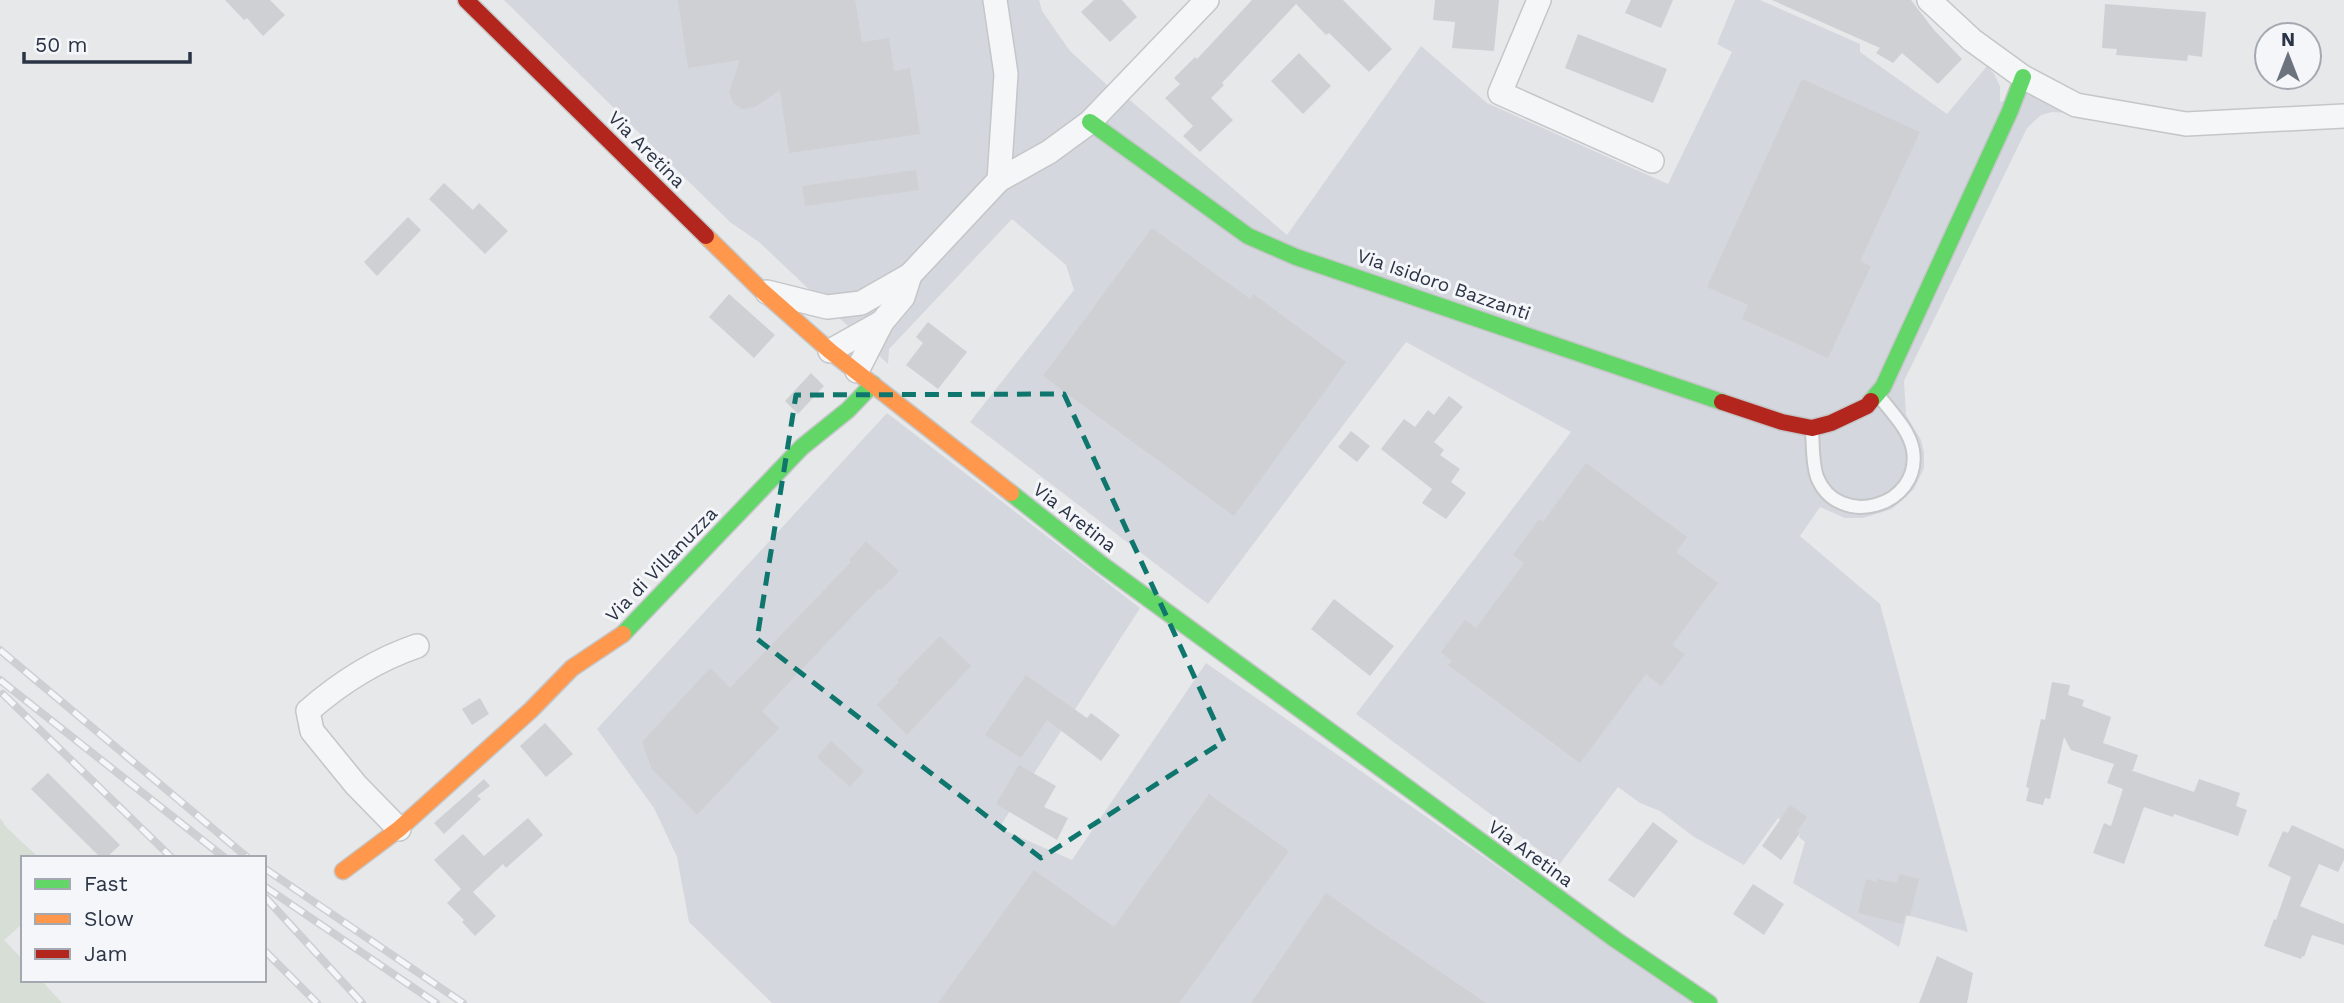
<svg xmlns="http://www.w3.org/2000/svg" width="2344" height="1003" font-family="'Work Sans',sans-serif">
	<rect width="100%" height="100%" fill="#e6e8ea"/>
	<!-- built -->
	<g fill="#d4d7dd">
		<path d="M 504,0 L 1039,0 L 1042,11 L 1070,51 L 1107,85 L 1131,101 L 1287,235 L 1421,46 L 1487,103 L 1668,184 L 1732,52 L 1717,44 L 1735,0 L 1760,0 L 1860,44 L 1860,52 L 1947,114 L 1987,66 L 1994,74 L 2000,86 L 2000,102 L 2029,93 L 2087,114 L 2052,112 L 2041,115 L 2027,128 L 1904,381 L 1906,415 L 1921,440 L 1924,452 L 1924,468 L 1914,489 L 1892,509 L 1863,518 L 1845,518 L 1820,507 L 1800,536 L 1880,604 L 1968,932 L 1907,915 L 1899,947 L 1793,883 L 1805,842 L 1799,837 L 1800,833 L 1778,818 L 1744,865 L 1694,837 L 1660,811 L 1640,803 L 1618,787 L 1559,865 L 1356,714 L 1571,432 L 1406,342 L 1208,604 L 970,422 L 1074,290 L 1066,265 L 1012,219 L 889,349 L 888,364 L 759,242 L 730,222 Z"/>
		<path d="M 887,413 L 1140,608 L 999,828 L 1072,860 L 1206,663 L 1693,1003 L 772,1003 L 689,922 L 677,857 L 654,808 L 597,729 Z"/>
	</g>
	<!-- green -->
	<path fill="#d6ded6" d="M 0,818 L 7,828 L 39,858 L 23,858 L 23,923 L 4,940 L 23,960 L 23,980 L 41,980 L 62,1003 L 0,1003 Z"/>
	<!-- building -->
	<g fill="#ced0d3">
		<path d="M 225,0 L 270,0 L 285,15 L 263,36 L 247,18 L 244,20 Z"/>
		<path d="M 678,0 L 855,0 L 862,42 L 889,38 L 894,71 L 910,68 L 920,134 L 789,153 L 780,90 L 755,107 L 742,109 L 734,104 L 729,92 L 740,60 L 688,68 Z"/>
		<path d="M 1094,0 L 1122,0 L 1137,17 L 1110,42 L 1081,12 Z"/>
		<path d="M 1252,0 L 1343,0 L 1392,49 L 1369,72 L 1329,33 L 1326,35 L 1296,4 L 1222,83 L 1224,85 L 1211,98 L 1233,120 L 1200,152 L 1183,136 L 1193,126 L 1165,98 L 1180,84 L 1174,78 L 1195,57 L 1197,59 Z"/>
		<path d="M 1435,0 L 1499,0 L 1494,51 L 1452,48 L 1455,22 L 1433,20 Z"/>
		<path d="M 1631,0 L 1673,0 L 1661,28 L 1625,13 Z"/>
		<path d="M 1772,0 L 1911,0 L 1934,30 L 1962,59 L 1938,84 L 1902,53 L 1893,63 L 1876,53 L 1880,48 Z"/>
		<path d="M 2105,4 L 2206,12 L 2202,57 L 2188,55 L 2187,61 L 2116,55 L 2117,49 L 2102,48 Z"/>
		<path d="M 1578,34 L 1667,69 L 1653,103 L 1565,68 Z"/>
		<path d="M 1299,53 L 1331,86 L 1303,114 L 1271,81 Z"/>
		<path d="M 1802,79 L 1920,132 L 1860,261 L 1871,266 L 1828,358 L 1742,319 L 1748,305 L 1707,287 Z"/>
		<path d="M 916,170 L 919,190 L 805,206 L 802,186 Z"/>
		<path d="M 444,183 L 473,210 L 479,203 L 508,231 L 485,254 L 429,199 Z"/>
		<path d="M 408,217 L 421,230 L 377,276 L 364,262 Z"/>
		<path d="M 1152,228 L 1250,299 L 1253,294 L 1346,362 L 1234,516 L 1043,376 Z"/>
		<path d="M 729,294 L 775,335 L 754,358 L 709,317 Z"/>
		<path d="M 928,322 L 967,352 L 938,389 L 906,365 L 923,343 L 916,337 Z"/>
		<path d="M 811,373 L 824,386 L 798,414 L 785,401 Z"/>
		<path d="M 1449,396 L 1463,407 L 1434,442 L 1444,450 L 1440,455 L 1460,469 L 1451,482 L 1466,493 L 1446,519 L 1422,503 L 1432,489 L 1381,449 L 1404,419 L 1415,427 L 1428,410 L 1434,415 Z"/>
		<path d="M 1351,431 L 1370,446 L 1357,462 L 1338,447 Z"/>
		<path d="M 1586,463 L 1687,537 L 1676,552 L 1718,583 L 1672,645 L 1685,654 L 1661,686 L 1646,674 L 1580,763 L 1448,665 L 1452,661 L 1441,652 L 1465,620 L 1476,628 L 1524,563 L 1513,555 L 1539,519 L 1543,522 Z"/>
		<path d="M 866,541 L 899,571 L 881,590 L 879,588 L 762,711 L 779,728 L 697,815 L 652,769 L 642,742 L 710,668 L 730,688 L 851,562 L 849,560 Z"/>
		<path d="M 1334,599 L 1394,646 L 1370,676 L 1311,629 Z"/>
		<path d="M 940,636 L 971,666 L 907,735 L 877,705 L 899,682 L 897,680 Z"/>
		<path d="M 1026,675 L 1087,718 L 1091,713 L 1120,735 L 1101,761 L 1047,720 L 1021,758 L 985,735 Z"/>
		<path d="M 2052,682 L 2070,685 L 2068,695 L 2084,700 L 2082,706 L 2111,717 L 2103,743 L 2138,755 L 2133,770 L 2130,770 L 2194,792 L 2199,779 L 2240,793 L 2236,806 L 2247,810 L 2238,836 L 2174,814 L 2173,817 L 2144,807 L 2124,864 L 2093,853 L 2104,823 L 2111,826 L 2123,789 L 2107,783 L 2114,764 L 2071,750 L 2064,737 L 2050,799 L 2045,798 L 2043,805 L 2026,801 L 2029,788 L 2026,787 L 2041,719 L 2045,720 Z"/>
		<path d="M 480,698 L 489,714 L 472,725 L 462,709 Z"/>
		<path d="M 545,723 L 573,754 L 546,777 L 520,746 Z"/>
		<path d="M 831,741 L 864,771 L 850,787 L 817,757 Z"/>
		<path d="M 1019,765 L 1056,786 L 1044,807 L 1068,818 L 1057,840 L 996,804 Z"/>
		<path d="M 48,773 L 120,845 L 106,858 L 101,858 L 31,789 Z"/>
		<path d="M 484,779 L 490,786 L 477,796 L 481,799 L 444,834 L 434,823 Z"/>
		<path d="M 1209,794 L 1289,851 L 1179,1003 L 938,1003 L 1034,870 L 1114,927 Z"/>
		<path d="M 1790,805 L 1807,817 L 1797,831 L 1800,833 L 1781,860 L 1762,846 Z"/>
		<path d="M 528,818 L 543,835 L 506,868 L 503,864 L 473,892 L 496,916 L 475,936 L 462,922 L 464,920 L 447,903 L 461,889 L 434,860 L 463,834 L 484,856 Z"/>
		<path d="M 1653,822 L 1678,841 L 1634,898 L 1608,880 Z"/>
		<path d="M 2292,825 L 2344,849 L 2344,860 L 2338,872 L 2319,864 L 2300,906 L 2344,924 L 2344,945 L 2312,935 L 2304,957 L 2302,956 L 2301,959 L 2264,946 L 2274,919 L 2276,920 L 2291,877 L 2268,866 L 2283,831 L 2288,833 Z"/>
		<path d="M 1899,874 L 1919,879 L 1910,916 L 1905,915 L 1903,924 L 1858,913 L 1866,879 L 1877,882 L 1877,879 L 1897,883 Z"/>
		<path d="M 1753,884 L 1784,904 L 1764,935 L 1733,914 Z"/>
		<path d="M 1326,893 L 1380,931 L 1486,1003 L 1251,1003 Z"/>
		<path d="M 1937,956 L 1973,973 L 1967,1003 L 1919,1003 Z"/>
	</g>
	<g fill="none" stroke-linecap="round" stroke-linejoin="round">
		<defs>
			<path id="lane" d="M 1812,429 C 1813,444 1812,462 1817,477 C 1838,530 1922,507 1913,450 C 1909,429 1891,412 1879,396"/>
			<g id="street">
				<path d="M 1539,0 L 1500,93 L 1652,161"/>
				<path d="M 1929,0 L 1972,40 L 2023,77 L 2076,105 L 2186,124 L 2344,116"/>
				<path d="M 999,180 L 1049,152 L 1090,122 L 1207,0"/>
				<path d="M 767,292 L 827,307 L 861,303 L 910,275 L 999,180 L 1006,74 L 995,0"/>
				<path d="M 830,351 L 882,322"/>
				<path d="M 857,371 L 882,322 L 903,297 L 910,275"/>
				<path d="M 399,829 L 356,785 L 312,731 L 308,711 C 341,682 376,660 417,646"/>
			</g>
			<g id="fast">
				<path d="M 1090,122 L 1248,236 L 1296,257 L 1722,402"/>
				<path d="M 1871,401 L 1883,387 L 2010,111 L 2023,77"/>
				<path d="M 1011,493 L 1101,564 L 1616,940 L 1709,1003"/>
				<path d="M 623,634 L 802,447 L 848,410 L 873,384"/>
			</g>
			<g id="slow">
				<path d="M 706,236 L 761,290 L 830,351 L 1011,493"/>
				<path d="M 343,871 L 399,829 L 531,710 L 572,668 L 623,634"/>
			</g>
			<g id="jam">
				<path d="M 466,0 L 706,236"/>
				<path d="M 1722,402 L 1782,422 L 1812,428 L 1831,423 L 1867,406 L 1871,401"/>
			</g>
		</defs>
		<!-- lane casing -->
		<use href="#lane" stroke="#c4c6c8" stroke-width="16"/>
		<!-- street casing -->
		<use href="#street" stroke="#c4c6c8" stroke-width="26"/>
		<!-- fast casing -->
		<use href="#fast" stroke="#c4c6c8" stroke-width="19"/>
		<!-- slow casing -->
		<use href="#slow" stroke="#c4c6c8" stroke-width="19"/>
		<!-- jam casing -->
		<use href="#jam" stroke="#c4c6c8" stroke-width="19"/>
		<!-- lane -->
		<use href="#lane" stroke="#f5f6f7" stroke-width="12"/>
		<!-- street -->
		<use href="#street" stroke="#f5f6f7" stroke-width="23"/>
		<!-- fast -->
		<use href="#fast" stroke="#63d668" stroke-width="16"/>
		<!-- slow -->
		<use href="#slow" stroke="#ff974d" stroke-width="16"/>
		<!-- jam -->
		<use href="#jam" stroke="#b3261e" stroke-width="16"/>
		<defs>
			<g id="rail">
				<path d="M 0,650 L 248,858"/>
				<path d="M 0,680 L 225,858"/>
				<path d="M 3,694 L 172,858"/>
				<path d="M 264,868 L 463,1003"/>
				<path d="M 264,886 L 436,1003"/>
				<path d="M 264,896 L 362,1003"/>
				<path d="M 264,950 L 317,1003"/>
			</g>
		</defs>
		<!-- rail casing -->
		<use href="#rail" stroke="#cecfd2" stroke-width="8"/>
		<!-- rail -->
		<use href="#rail" stroke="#f4f6f9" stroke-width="5" stroke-dasharray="16" stroke-linecap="butt"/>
	</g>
	<!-- marked area -->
	<path fill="none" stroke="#0f766e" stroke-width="5" stroke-dasharray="14 9" stroke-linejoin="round" d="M 1064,394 L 1224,741 L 1041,858 L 757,639 L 796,395 Z"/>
	<g text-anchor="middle" stroke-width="6" stroke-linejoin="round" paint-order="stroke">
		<!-- street labels -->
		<g font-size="19" fill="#2b3445" stroke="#f4f6f9">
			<text transform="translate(647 149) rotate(45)" y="7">Via Aretina</text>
			<text transform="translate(1444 284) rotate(19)" y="7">Via Isidoro Bazzanti</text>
			<text transform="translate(1075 517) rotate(38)" y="7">Via Aretina</text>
			<text transform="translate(661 564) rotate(-46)" y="7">Via di Villanuzza</text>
			<text transform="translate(1531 853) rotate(36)" y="7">Via Aretina</text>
		</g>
	</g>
	<!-- legend -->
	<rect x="21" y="856" width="245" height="126" fill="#f4f6f9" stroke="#a4a8b1" stroke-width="2"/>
	<rect x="35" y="879" width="35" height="10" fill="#63d668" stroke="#a4a8b1" stroke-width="2"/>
	<text x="84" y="891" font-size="21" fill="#2b3445">Fast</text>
	<rect x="35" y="914" width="35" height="10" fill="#ff974d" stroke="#a4a8b1" stroke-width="2"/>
	<text x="84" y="926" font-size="21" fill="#2b3445">Slow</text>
	<rect x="35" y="949" width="35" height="10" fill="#b3261e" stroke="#a4a8b1" stroke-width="2"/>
	<text x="84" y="961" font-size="21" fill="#2b3445">Jam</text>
	<!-- north arrow -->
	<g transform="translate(2288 56)"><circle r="33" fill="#f4f6f9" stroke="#a4a8b1" stroke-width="2"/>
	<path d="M0-5L12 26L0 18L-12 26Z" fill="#6c737f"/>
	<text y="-10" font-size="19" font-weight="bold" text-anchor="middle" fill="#2b3445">N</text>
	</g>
	<!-- scale -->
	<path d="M24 52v10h166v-10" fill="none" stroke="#2b3445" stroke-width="3.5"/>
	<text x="35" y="52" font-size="21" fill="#2b3445" stroke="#f4f6f9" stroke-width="5" paint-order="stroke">50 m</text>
</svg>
